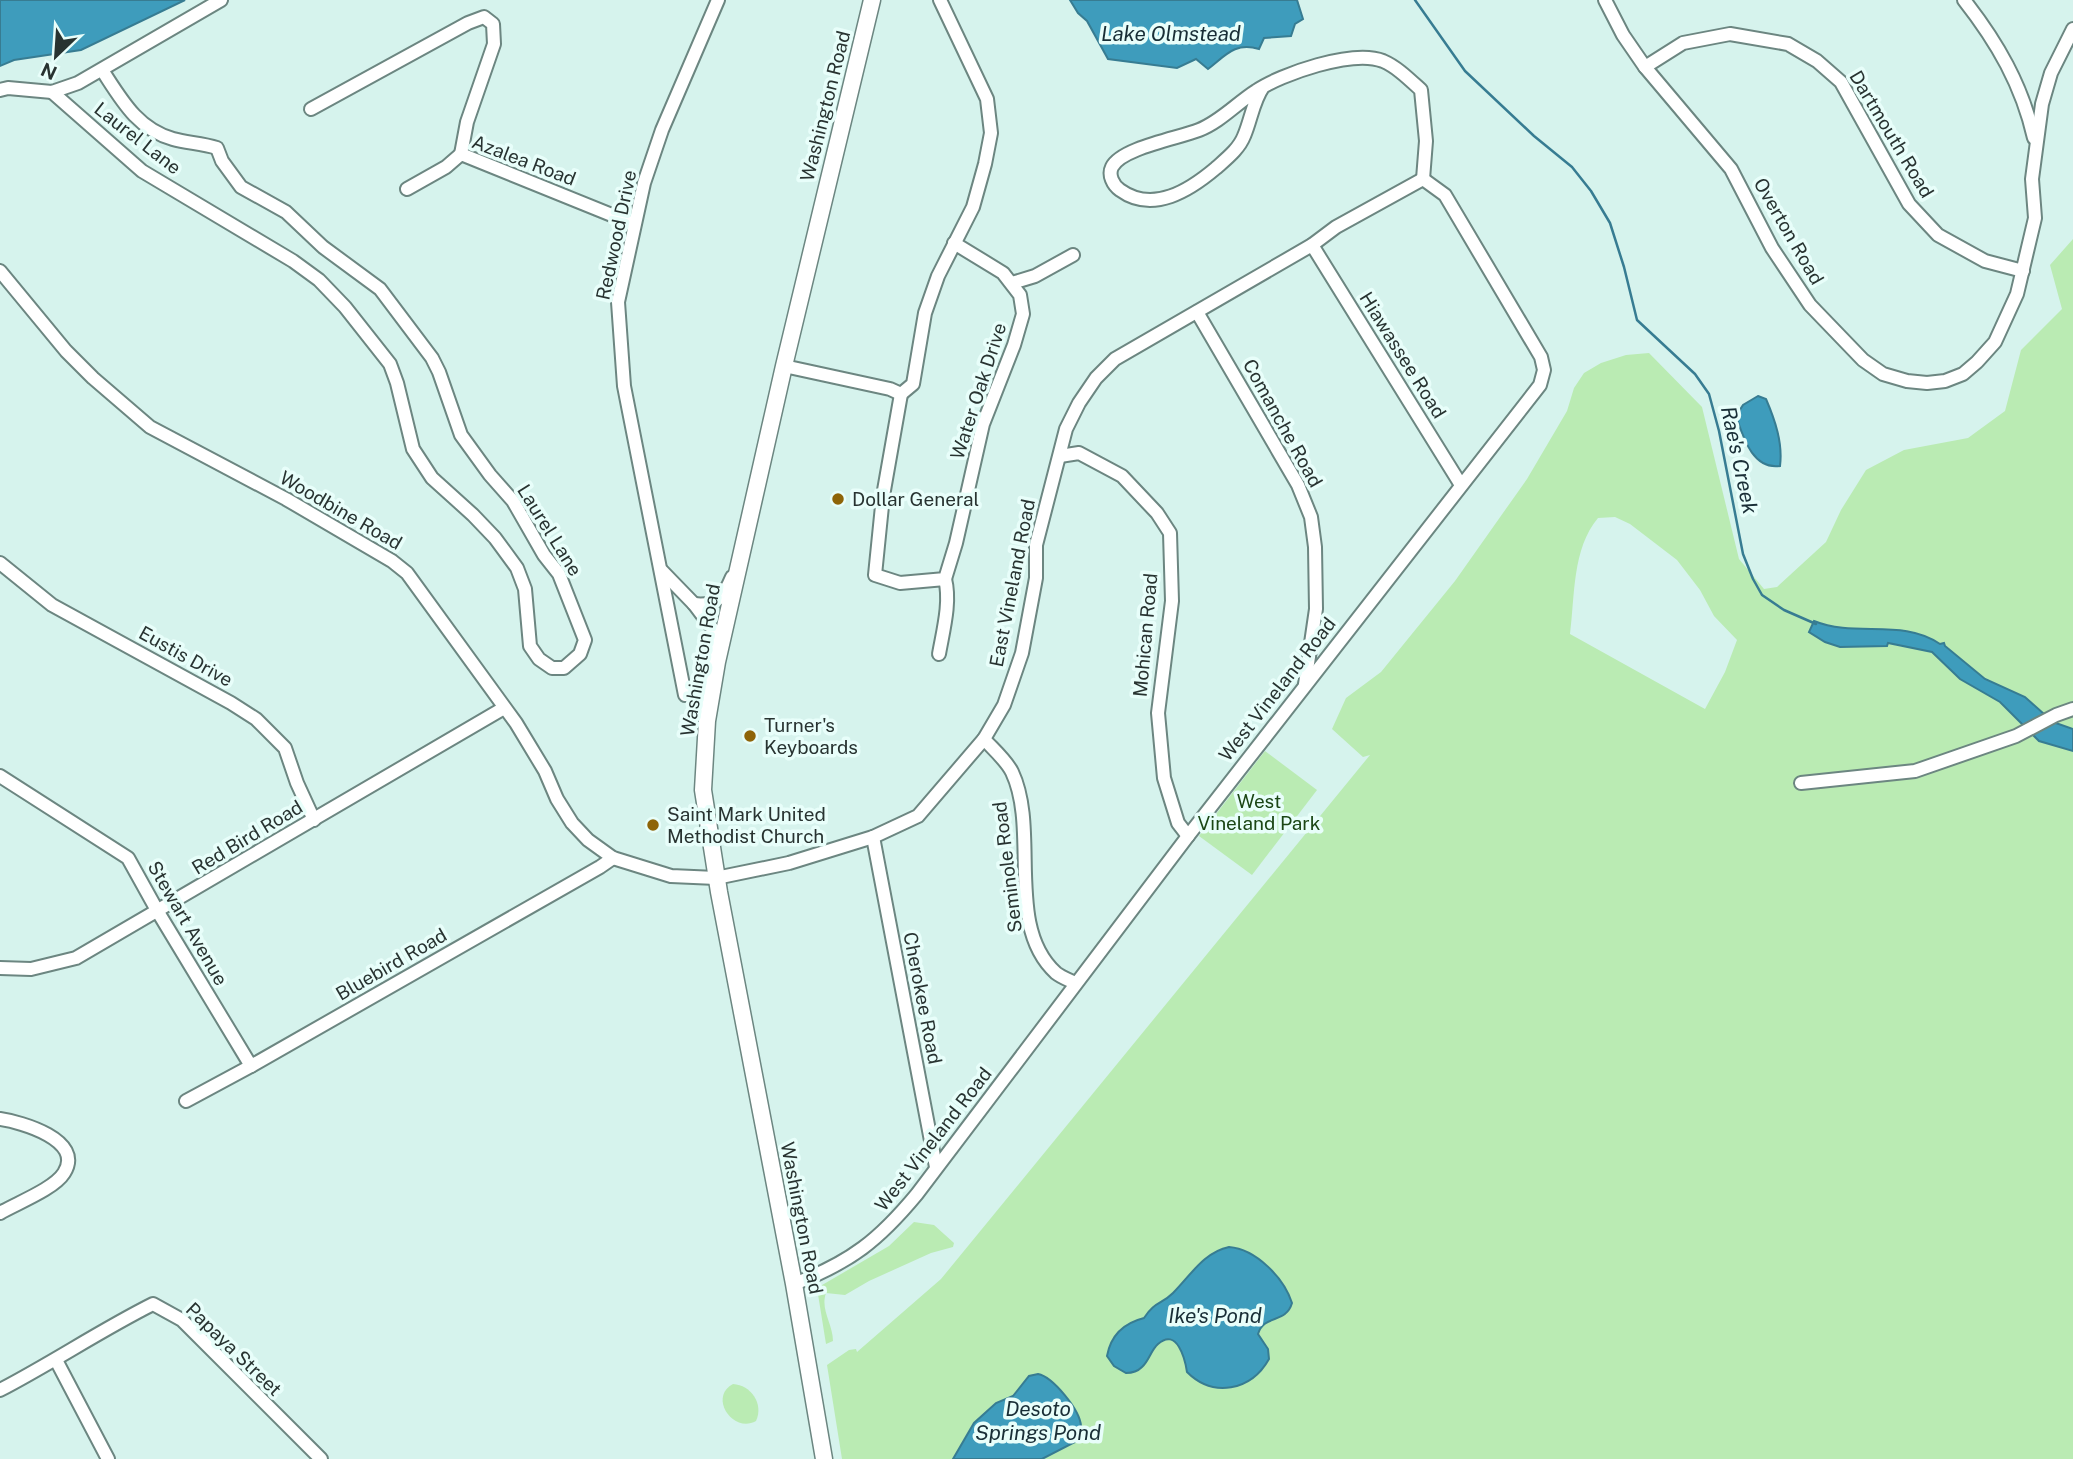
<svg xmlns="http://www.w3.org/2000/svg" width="2073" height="1459" font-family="'Public Sans',sans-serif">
	<rect width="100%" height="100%" fill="#d6f3ed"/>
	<!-- green -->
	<g fill="#baebb3" fill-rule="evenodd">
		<path d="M 2073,239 L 2073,1459 L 842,1459 L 827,1365 L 849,1350 L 856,1349 L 857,1352 L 941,1279 L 1370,755 L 1363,757 L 1332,729 L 1346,698 L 1381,672 L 1455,581 L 1527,479 L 1567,411 L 1574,388 L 1584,373 L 1601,363 L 1626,355 L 1649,353 L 1702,407 L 1739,559 L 1764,589 L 1777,587 L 1826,542 L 1841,510 L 1866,470 L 1904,450 L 1968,438 L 2005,411 L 2021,350 L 2062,309 L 2050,265 ZM 1615,517 L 1630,524 L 1677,560 L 1700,590 L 1714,616 L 1737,640 L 1725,672 L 1705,709 L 1570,634 C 1575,596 1572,549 1598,518 Z"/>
		<path d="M 1265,751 L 1317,790 L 1252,875 L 1199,836 Z"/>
		<path d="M 914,1222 L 934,1225 L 954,1243 L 953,1247 L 931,1253 L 869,1281 L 845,1295 L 826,1293 C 820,1310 833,1324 833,1341 L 826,1344 L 817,1288 L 889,1246 Z"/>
		<path d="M 733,1384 C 751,1385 764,1404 756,1421 C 733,1434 708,1397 733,1384 Z"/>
	</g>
	<!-- water -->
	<g fill="#3e9cbc" stroke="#377c92" stroke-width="2">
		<path d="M 0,0 L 185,0 L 81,50 L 14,60 L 0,66 Z"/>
		<path d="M 1070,0 L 1297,0 L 1303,19 L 1295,24 L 1291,36 L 1264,38 L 1259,49 C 1235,42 1226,55 1208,69 L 1196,59 L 1177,68 L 1108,59 L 1087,21 L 1078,13 Z"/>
		<path d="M 1758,396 L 1766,399 C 1775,420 1783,443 1780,466 C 1752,470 1743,436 1736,416 L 1743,405 Z"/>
		<path d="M 1814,621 C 1856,638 1902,618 1940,644 L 1944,643 L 1945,646 L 1985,679 L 2025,697 L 2053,722 L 2073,729 L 2073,751 L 2039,741 L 2000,702 L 1960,679 L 1932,652 L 1888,643 L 1887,646 L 1840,647 L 1825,642 L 1809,632 Z"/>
		<path d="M 1229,1247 C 1256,1249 1284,1278 1292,1303 C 1286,1324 1264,1314 1258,1334 L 1268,1349 L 1269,1359 C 1251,1391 1213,1398 1187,1372 C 1185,1359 1177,1327 1158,1344 C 1151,1350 1149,1361 1142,1367 C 1138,1371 1132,1373 1126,1373 L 1114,1366 L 1107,1356 C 1111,1334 1124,1323 1144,1318 C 1155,1301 1161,1305 1173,1293 C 1190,1276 1204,1252 1229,1247 Z"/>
		<path d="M 1038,1374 C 1053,1377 1080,1410 1081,1426 C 1081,1432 1078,1437 1075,1442 L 1042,1459 L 953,1459 L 974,1423 L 996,1403 L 1013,1396 L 1029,1376 Z"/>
	</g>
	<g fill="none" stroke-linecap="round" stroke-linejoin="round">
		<!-- stream -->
		<path stroke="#377c92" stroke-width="2.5" d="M 1415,0 L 1465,71 L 1534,136 L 1572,167 L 1591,191 L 1610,223 L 1624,267 L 1637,320 L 1695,374 L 1709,394 L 1719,431 L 1743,554 L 1753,579 L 1762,595 L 1784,610 L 1816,624"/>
		<defs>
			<g id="minor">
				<path d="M 1605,0 L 1623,35 L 1645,67 L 1731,169 L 1772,248 L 1810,305 L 1863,360 L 1883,374 L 1907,381 L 1927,383 L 1945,381 L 1963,374 L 1977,362 L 1995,342 L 2017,294 L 2035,218 L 2032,179 L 2042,104 L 2051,73 L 2073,29"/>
				<path d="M 1964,0 C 1997,42 2022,85 2034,138"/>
				<path d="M 1645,67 L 1683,43 L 1730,34 L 1788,44 L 1817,61 L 1841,82 L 1909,204 L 1938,235 L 1985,261 L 2023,271"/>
				<path d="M 1263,87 C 1253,101 1251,120 1244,136 C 1239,149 1226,159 1216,168 C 1190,190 1153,214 1120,190 C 1113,185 1108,175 1112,167 C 1121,148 1179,138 1199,130 C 1220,122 1237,103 1256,91 C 1281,74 1353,49 1383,61 C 1397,67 1409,79 1421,90 L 1426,141 L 1423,179"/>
				<path d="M 0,90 L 8,88 L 52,92 L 78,83 L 221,0"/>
				<path d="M 52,92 L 142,171 L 293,261 L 319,280 L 345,307 L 390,364 L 397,383 L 413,449 L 432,478 L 473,515 L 495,538 L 517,568 L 525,589 L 530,646 L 539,659 L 552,668 L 564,668 L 580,654 L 585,640 L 559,574 L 544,555 L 513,501 L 490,475 L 461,435 L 439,372 L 432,358 L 380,289 L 323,247 L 286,212 L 241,187 L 222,161 L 217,148 C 202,143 187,143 173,139 C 137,129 121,99 102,70"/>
				<path d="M 311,109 L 468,23 L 484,17 L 493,24 L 494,44 L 467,122 L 461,154"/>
				<path d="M 407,189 L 446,167 L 461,154 L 634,224"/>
				<path d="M 1312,245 L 1461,485"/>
				<path d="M 0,271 L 66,351 L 93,378 L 150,427 L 286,499 L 392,561 L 407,573 L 516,723 L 545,771 L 557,799 L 572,823 L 588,840 L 613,858 L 671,876 L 716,878 L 789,863 L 873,837 L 918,816 L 984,739 L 1004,705 L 1022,653 L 1036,578 L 1036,545 L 1066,429 L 1079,403 L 1096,378 L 1115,359 L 1312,245 L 1336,227 L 1423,179"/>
				<path d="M 1012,283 L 1035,276 L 1073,255"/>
				<path d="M 1197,312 L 1298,485 L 1311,517 L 1315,547 L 1316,609 L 1305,684"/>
				<path d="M 784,366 L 890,389 L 901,394 L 913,384 L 925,313 L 938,276 L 973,207 L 985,164 L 991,133 L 987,99 L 940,0"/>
				<path d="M 901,394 L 883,496 L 875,575 L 900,583 L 945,579 L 956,543 L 983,424 L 1014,345 L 1023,314 L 1020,295 L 1003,273 L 954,243"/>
				<path d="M 1060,456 L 1079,453 L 1122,476 L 1157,513 L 1170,533 L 1172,601 L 1158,713 L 1164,778 L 1178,823 L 1188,836"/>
				<path d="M 0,563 L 52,605 L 231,703 L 256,719 L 285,748 L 297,783 L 314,820"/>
				<path d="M 662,571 L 694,604 L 712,628 L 716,656"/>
				<path d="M 694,604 C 717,607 724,596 732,577"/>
				<path d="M 939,654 C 943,631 951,602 945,579"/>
				<path d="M 685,695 L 624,386 L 618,302 L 644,183 L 662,130 L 718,0"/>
				<path d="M 984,739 C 993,749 1006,760 1012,772 C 1040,831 1004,926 1056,973 C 1061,977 1069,980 1075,983"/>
				<path d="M 0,776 L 128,858 L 158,912 L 251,1066"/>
				<path d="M 1801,783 L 1915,771 L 2016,736 L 2056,715 L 2073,709"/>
				<path d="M 873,837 L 936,1167"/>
				<path d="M 0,968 L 31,969 L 76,958 L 504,708"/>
				<path d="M 186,1101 L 251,1066 L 600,867 L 613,858"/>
				<path d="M 0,1119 C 21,1122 85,1140 64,1173 C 54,1189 17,1203 0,1213"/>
				<path d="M 794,1284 C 851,1262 879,1240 917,1194 L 1188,836 L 1540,385 L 1544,370 L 1541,357 L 1445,195 L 1423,179"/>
				<path d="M 56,1360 L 108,1459"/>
				<path d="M 0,1390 C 52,1363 101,1330 153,1304 L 182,1320 L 321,1459"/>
			</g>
			<path id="major" d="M 824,1459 L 794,1284 L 719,892 L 703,790 L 707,721 L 717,662 L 784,366 L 872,0"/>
		</defs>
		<!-- minor casing -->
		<use href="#minor" stroke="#6c8681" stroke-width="16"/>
		<!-- major casing -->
		<use href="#major" stroke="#6c8681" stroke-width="19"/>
		<!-- minor -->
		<use href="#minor" stroke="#fff" stroke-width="12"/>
		<!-- major -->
		<use href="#major" stroke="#fff" stroke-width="16"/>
	</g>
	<!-- markers -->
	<g fill="#8e6408" stroke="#e8fefa" stroke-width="2.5">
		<circle cx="838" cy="499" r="7"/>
		<circle cx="750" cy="736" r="7"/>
		<circle cx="653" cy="825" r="7"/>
	</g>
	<g text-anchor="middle" stroke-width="7" stroke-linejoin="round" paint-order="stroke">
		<!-- street labels -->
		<g font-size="19" fill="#283331" stroke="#e8fefa">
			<text transform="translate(825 106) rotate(-76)" y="7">Washington Road</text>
			<text transform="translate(1892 134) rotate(59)" y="7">Dartmouth Road</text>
			<text transform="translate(138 138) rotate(38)" y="7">Laurel Lane</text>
			<text transform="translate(524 160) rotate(21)" y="7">Azalea Road</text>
			<text transform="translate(1789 231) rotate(60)" y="7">Overton Road</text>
			<text transform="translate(616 235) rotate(-78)" y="7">Redwood Drive</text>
			<text transform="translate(1403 355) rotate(58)" y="7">Hiawassee Road</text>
			<text transform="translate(978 391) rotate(-72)" y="7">Water Oak Drive</text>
			<text transform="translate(1283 423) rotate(61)" y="7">Comanche Road</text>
			<text transform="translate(341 510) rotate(30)" y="7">Woodbine Road</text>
			<text transform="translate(550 530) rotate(58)" y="7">Laurel Lane</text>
			<text transform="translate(1012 583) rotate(-79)" y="7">East Vineland Road</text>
			<text transform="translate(1145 635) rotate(-85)" y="7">Mohican Road</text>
			<text transform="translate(186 656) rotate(29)" y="7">Eustis Drive</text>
			<text transform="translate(700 660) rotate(-80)" y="7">Washington Road</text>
			<text transform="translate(1277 689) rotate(-52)" y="7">West Vineland Road</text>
			<text transform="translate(247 837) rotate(-31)" y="7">Red Bird Road</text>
			<text transform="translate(1007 867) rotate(-97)" y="7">Seminole Road</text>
			<text transform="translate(188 923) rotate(60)" y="7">Stewart Avenue</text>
			<text transform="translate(391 964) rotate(-30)" y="7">Bluebird Road</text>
			<text transform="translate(923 998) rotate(79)" y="7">Cherokee Road</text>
			<text transform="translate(933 1139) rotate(-52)" y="7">West Vineland Road</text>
			<text transform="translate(802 1218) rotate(79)" y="7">Washington Road</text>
			<text transform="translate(234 1349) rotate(44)" y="7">Papaya Street</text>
		</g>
		<!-- poi labels -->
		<g font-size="19" fill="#283331" stroke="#e8fefa" text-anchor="start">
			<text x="852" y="506">Dollar General</text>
			<text x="764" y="732">Turner's<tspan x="764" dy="22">Keyboards</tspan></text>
			<text x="667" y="821">Saint Mark United<tspan x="667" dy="22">Methodist Church</tspan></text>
		</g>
		<!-- park labels -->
		<g font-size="19" fill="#1b4615" stroke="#e8fefa">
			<text x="1259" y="808">West<tspan x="1259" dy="22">Vineland Park</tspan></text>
		</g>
		<!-- water labels -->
		<g font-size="21" font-style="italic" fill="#192e36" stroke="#e8fefa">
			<text x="1171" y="41">Lake Olmstead</text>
			<text transform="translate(1739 460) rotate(78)" y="7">Rae's Creek</text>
			<text x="1215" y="1323">Ike's Pond</text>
			<text x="1038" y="1416">Desoto<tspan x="1038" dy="24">Springs Pond</tspan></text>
		</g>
	</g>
	<!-- north arrow -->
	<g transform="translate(56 56) rotate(205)" stroke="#e8fefa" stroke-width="5" paint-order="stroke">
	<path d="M0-5L12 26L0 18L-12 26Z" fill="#283331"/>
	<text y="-10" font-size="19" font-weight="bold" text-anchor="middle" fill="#283331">N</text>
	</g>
</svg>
